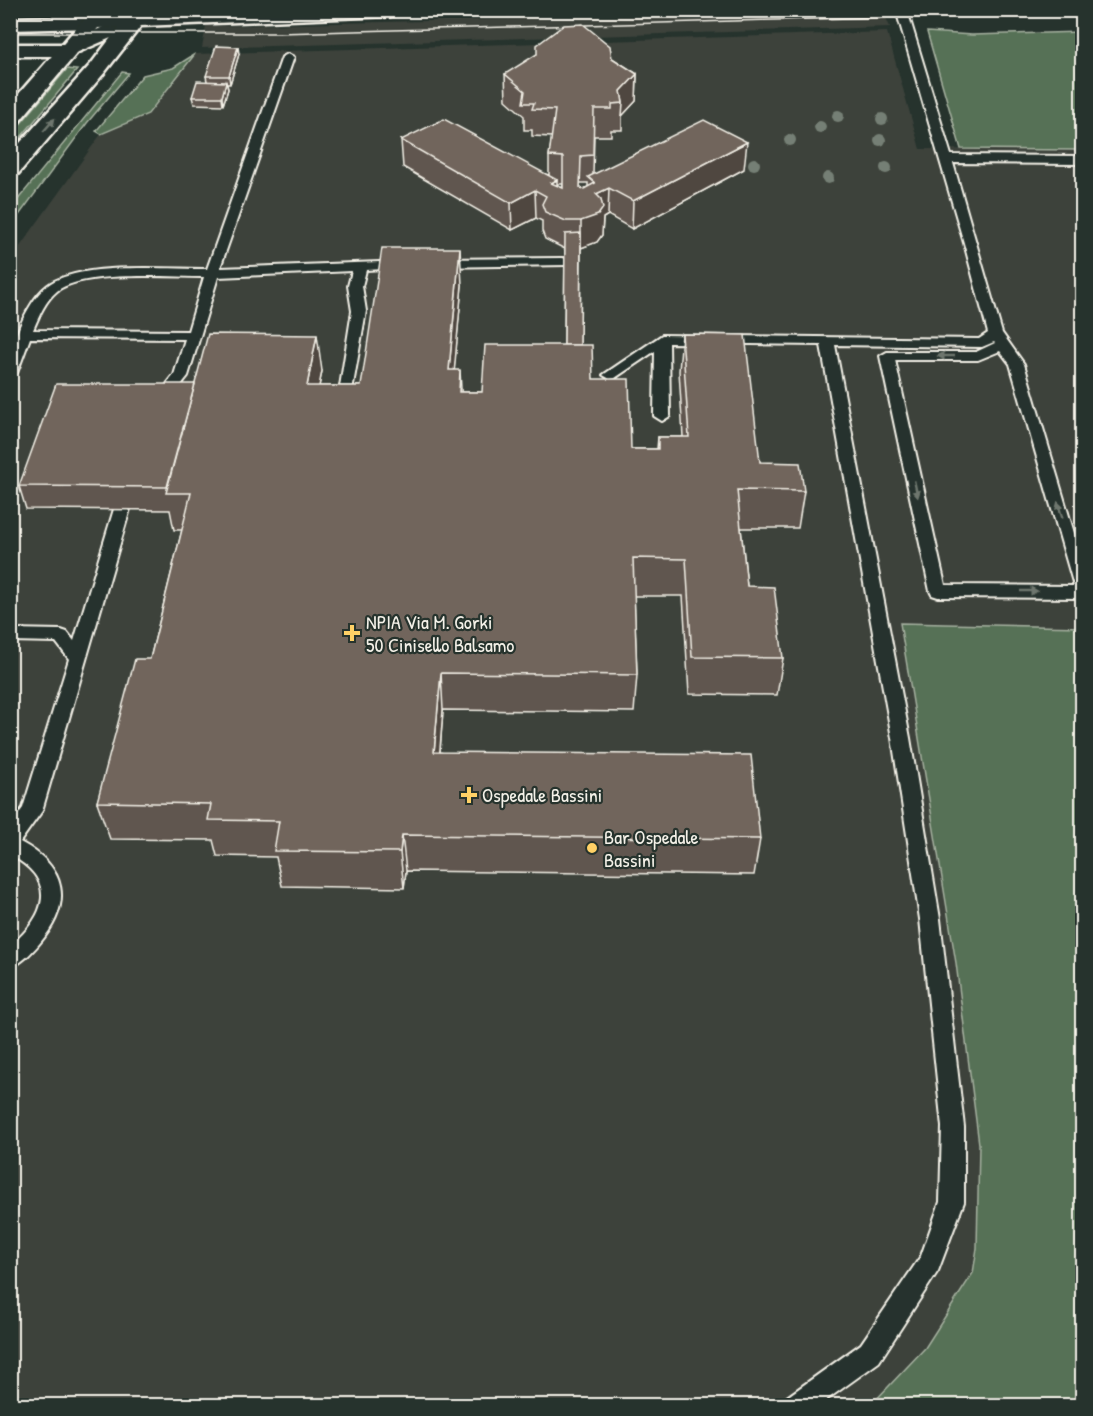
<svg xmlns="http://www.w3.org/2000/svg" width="1093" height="1416" font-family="'Patrick Hand',sans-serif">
	<rect width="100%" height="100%" fill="#26332d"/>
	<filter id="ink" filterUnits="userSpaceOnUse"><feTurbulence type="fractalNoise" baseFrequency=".0167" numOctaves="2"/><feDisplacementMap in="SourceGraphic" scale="12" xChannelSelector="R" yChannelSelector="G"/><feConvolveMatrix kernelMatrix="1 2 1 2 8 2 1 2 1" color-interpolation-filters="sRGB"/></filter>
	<g filter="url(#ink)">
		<!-- built -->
		<g fill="#3c423b">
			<path d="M 883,11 L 890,27 L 202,48 L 206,26 Z"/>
			<path d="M 887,32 L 920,149 L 1082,150 L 1082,627 L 900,623 L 956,963 L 979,1144 L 977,1248 L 974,1273 L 925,1348 L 871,1405 L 11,1406 L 11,259 L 101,134 L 148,114 L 195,54 Z"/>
		</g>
		<!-- green -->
		<g fill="#577157" stroke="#a6b1a0" stroke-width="1.5">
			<path d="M 927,32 L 972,35 L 1082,32 L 1082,150 L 961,149 Z"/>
			<path d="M 195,54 L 148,114 L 101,134 L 96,131 L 143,75 L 173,68 Z"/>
			<path d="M 67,69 L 77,70 L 11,149 L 11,135 Z"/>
			<path d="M 122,72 L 129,73 L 87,123 L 11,226 L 11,208 Z"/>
			<path d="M 900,623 L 1082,627 L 1082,1405 L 871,1405 L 925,1348 L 973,1273 L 977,1248 L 979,1144 L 956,963 Z"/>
		</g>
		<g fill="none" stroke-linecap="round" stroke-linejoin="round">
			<defs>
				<g id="lane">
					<path d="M 896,10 L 907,10 L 951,155 L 1082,156 L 1082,164 L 953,163 L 1002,333 L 1024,364 L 1082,560 L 1082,598 L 938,597 L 932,595 L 930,591 L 880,356 L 887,352 L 976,352 L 995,343 L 994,342 L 982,347 L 835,345 L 910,738 L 940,919 L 964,1127 L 964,1202 L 938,1271 L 879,1362 L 818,1406 L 784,1406 L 787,1397 L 861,1344 L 921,1256 L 940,1202 L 942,1127 L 920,919 L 892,738 L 821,345 L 669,343 L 670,416 L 662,421 L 654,416 L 655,351 L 615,378 L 610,379 L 603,375 L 662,335 L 979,339 L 988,333 L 964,243 ZM 1000,351 L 1010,364 L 1074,586 L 945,585 L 895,360 L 978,360 Z"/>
					<path d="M 288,54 L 294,57 L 220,268 L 407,261 L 409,264 L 407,267 L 402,268 L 366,270 L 362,286 L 366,311 L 350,402 L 345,404 L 338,399 L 352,311 L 348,286 L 352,271 L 218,277 L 188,376 L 165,405 L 155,405 L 153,402 L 174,375 L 185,339 L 30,338 L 17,373 L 10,377 C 10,355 14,339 23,319 C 30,306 38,291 51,283 C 84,262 167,269 207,269 L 282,57 ZM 204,277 L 188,331 L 33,330 C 39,316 45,301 57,291 C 83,270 170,277 204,277 Z"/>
					<path d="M 562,258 L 567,259 L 569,262 L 567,265 L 436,267 L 429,263 L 436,259 Z"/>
					<path d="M 122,504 L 128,505 L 130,509 L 42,811 L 20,842 C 67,867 74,903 39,944 C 31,953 22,963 10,968 L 10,946 C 46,916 59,881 10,855 L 10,826 L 23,808 L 69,659 L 56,642 L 10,641 L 10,629 L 61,630 L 67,632 L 74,641 L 114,509 L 116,505 Z"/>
				</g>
				<g id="street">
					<path d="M 90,10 L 111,10 L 99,26 L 92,28 L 10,30 L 10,18 L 86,16 Z"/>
					<path d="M 128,10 L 148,10 L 141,25 L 69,56 L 10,56 L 10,44 L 66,44 L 125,17 Z"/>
				</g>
				<path id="secondary" d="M 228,10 L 400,10 L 397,14 L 390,16 L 141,26 L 105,72 L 18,174 L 10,176 L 10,154 L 91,64 L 119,27 L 98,28 L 18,123 L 10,124 L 10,104 L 85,18 Z"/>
			</defs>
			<!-- lane casing -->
			<use href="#lane" stroke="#f4f1e8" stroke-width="4"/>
			<!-- street casing -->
			<use href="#street" stroke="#f4f1e8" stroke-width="5"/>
			<!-- secondary casing -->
			<use href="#secondary" stroke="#f4f1e8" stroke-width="5"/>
			<!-- lane -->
			<use href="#lane" fill="#26332d" fill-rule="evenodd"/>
			<!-- street -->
			<use href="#street" fill="#26332d" fill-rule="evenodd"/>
			<!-- secondary -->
			<use href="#secondary" fill="#26332d" fill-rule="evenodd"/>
			<!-- tram -->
			<path stroke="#f4f1e8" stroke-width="1.5" d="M 10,33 L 278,33 L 1082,12"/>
		</g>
		<!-- trees -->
		<g fill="#757f74">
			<circle cx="838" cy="116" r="6"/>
			<circle cx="882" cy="119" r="6"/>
			<circle cx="820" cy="127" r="6"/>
			<circle cx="790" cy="140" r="6"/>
			<circle cx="880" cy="140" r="6"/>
			<circle cx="754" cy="164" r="6"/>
			<circle cx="886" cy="168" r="6"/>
			<circle cx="828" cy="178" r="6"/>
		</g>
		<!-- wall -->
		<g fill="#61574f" stroke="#f4f1e8" stroke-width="1.5" fill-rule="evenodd">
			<path d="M 239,54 L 230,84 L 227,84 L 228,89 L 223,105 L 194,104 L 192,97 L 207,81 L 206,76 Z"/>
			<path d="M 612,58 L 637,74 L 636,101 L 622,116 L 622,130 L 611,130 L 611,136 L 594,136 L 593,175 L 744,169 L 632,229 L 608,215 L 603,218 L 602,235 L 597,242 L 581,248 L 580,345 L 593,379 L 631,449 L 657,449 L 658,437 L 683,437 L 679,371 L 682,334 L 760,462 L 804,491 L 798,528 L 741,528 L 747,586 L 783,658 L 777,695 L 689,694 L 683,596 L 634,596 L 637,675 L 634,712 L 443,710 L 440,752 L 760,839 L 754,875 L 406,871 L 404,888 L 282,886 L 276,857 L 217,856 L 213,840 L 110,839 L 97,802 L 150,659 L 182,530 L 174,530 L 170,510 L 26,509 L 19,486 L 195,384 L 322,371 L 319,386 L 361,386 L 462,285 L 454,370 L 461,392 L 482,392 L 564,345 L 565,249 L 545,239 L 542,231 L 542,221 L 536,218 L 512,230 L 403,167 L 401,140 L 549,175 L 549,156 L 552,137 L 532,136 L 532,130 L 524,130 L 524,116 L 506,100 L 505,74 ZM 580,183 L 588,183 L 588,187 L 584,189 L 580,188 ZM 557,184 L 563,184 L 563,188 L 557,186 Z"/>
		</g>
		<!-- shaded-wall -->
		<g fill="#4f4740" stroke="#f4f1e8" stroke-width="1.5">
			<path d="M 238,47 L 239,54 L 230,84 L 229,76 Z"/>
			<path d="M 637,74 L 636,101 L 622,116 L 623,103 L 621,91 Z"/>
			<path d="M 226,82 L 228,89 L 223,105 L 222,97 Z"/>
			<path d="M 747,142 L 744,169 L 632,229 L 633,201 Z"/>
			<path d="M 557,180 L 557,207 L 551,183 Z"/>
			<path d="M 609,188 L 608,215 L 603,218 L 602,235 L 597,242 L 581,248 L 581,221 L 596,194 Z"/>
			<path d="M 535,190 L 536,218 L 512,230 L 511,203 Z"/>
			<path d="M 460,248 L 462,285 L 451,407 L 449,370 Z"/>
			<path d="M 317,335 L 322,371 L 312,423 L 307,386 Z"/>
			<path d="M 460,370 L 462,407 L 459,392 Z"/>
			<path d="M 441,673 L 443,710 L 437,788 L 434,752 Z"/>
			<path d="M 402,835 L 406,871 L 404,888 L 400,852 Z"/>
		</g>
		<!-- building -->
		<g fill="#71655c" stroke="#f4f1e8" stroke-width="1.5">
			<path d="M 583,24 L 610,46 L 612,58 L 637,74 L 621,91 L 623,103 L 612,104 L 612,109 L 594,109 L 593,155 L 581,156 L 580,188 L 584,189 L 595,183 L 588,177 L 704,120 L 747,142 L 633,201 L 609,188 L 596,194 L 601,199 L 603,208 L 598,215 L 581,221 L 566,221 L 545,212 L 542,204 L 546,196 L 535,190 L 511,203 L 401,140 L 444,119 L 557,180 L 551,183 L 563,188 L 563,157 L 549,156 L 555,110 L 532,109 L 534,103 L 523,103 L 525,91 L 505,74 L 537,54 L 537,45 L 564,25 Z"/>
			<path d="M 216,46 L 238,47 L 229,76 L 206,76 Z"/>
			<path d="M 197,81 L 226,82 L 222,97 L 192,97 Z"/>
			<path d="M 581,233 L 580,345 L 564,345 L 565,234 Z"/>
			<path d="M 382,248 L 460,248 L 449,370 L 460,370 L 459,392 L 482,392 L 485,345 L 592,345 L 593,379 L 629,379 L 631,449 L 658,449 L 658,437 L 689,437 L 682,334 L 745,335 L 760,462 L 800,463 L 804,491 L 737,490 L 747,586 L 774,587 L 783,658 L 692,657 L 686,559 L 633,558 L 637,675 L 441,673 L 434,752 L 751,755 L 760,839 L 402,835 L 400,852 L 274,851 L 279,821 L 208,820 L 211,804 L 97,802 L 135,659 L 150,659 L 191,493 L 166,493 L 208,334 L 317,335 L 307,386 L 361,386 Z"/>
			<path d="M 56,384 L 195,384 L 167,487 L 19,486 Z"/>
		</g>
		<!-- one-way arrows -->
		<defs><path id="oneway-solid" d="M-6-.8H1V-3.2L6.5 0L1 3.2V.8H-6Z" transform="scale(1.5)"/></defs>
		<g fill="#6e766e">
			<use href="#oneway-solid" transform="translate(49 125) rotate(-49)"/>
			<use href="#oneway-solid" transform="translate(946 356) rotate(-180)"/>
			<use href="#oneway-solid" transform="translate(916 489) rotate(78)"/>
			<use href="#oneway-solid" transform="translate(1060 510) rotate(-106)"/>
			<use href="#oneway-solid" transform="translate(1029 591)"/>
		</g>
	</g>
	<!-- markers -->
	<g fill="#ffd166" stroke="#26332d" stroke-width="2">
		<path d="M349 624h6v6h6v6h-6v6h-6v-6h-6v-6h6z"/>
		<path d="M466 786h6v6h6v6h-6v6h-6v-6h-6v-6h6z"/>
		<circle cx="592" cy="848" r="6"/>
	</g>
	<g text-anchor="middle" stroke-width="4.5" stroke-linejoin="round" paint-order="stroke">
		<!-- poi labels -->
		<g font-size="20" fill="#f4f1e8" stroke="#26332d" text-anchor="start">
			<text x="366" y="629">NPIA Via M. Gorki<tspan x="366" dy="23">50 Cinisello Balsamo</tspan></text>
			<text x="482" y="802">Ospedale Bassini</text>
			<text x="604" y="844">Bar Ospedale<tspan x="604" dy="23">Bassini</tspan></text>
		</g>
	</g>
	<!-- margin -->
	<rect width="1093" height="1416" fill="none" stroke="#26332d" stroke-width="36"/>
	<rect x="18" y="18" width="1057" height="1380" fill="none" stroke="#f4f1e8" stroke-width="2" filter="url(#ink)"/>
</svg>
